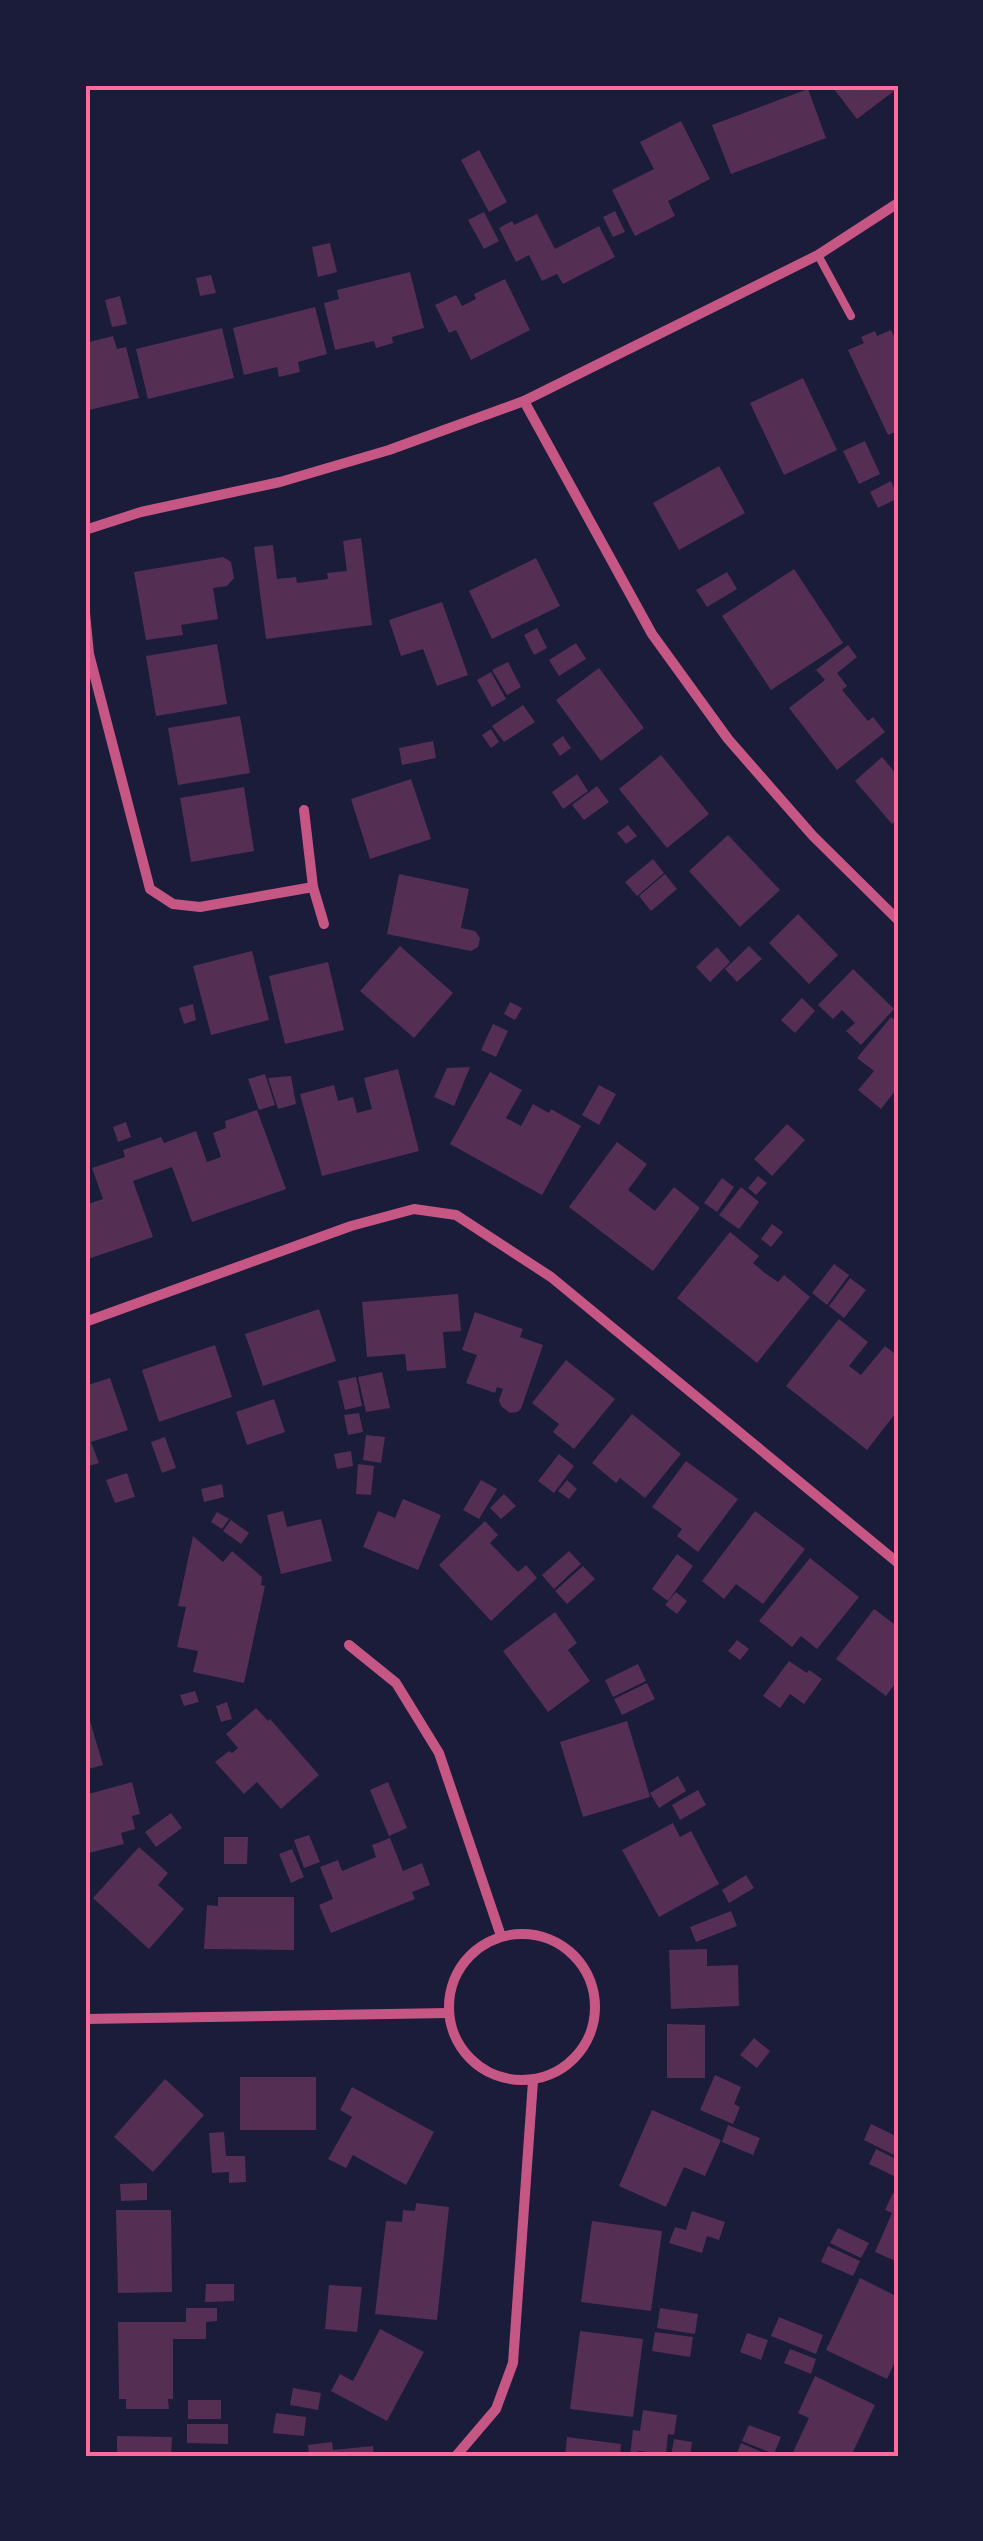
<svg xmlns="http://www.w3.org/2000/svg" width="983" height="2541" font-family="Figtree,sans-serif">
	<rect width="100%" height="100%" fill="#1b1b3a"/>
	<!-- building -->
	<g fill="#542f53">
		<path d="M 831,85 L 898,85 L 898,88 L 857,119 Z"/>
		<path d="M 808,89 L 826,138 L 731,174 L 712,125 Z"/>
		<path d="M 681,121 L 710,179 L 668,201 L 675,216 L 635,236 L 612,190 L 654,169 L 640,142 Z"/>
		<path d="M 479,150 L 507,202 L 489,212 L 461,160 Z"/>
		<path d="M 615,211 L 625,232 L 613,237 L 603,217 Z"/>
		<path d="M 484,212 L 499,241 L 484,249 L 468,220 Z"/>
		<path d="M 537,214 L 555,249 L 599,226 L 615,257 L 563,284 L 557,274 L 542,281 L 529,255 L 516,262 L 499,228 L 512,221 L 514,225 Z"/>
		<path d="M 330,243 L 337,272 L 318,277 L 312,247 Z"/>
		<path d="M 410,272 L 424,328 L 392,337 L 393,343 L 376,348 L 374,341 L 335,350 L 324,303 L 339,299 L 337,290 Z"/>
		<path d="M 211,275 L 216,293 L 200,296 L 196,278 Z"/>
		<path d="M 505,279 L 530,330 L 471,360 L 456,330 L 449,333 L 435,305 L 456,295 L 462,306 L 476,299 L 474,294 Z"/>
		<path d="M 120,296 L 127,324 L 112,327 L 105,300 Z"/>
		<path d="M 315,307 L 327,354 L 298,362 L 300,372 L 279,377 L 277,367 L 244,375 L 233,328 Z"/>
		<path d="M 222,328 L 234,378 L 148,399 L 136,349 Z"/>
		<path d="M 891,330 L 898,344 L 898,431 L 888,435 L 848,350 L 864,343 L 861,337 L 875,331 L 877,336 Z"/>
		<path d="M 113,336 L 117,349 L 126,347 L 139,398 L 85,411 L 85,343 Z"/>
		<path d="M 803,378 L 837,450 L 784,475 L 750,403 Z"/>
		<path d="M 865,441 L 880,474 L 859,484 L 843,451 Z"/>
		<path d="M 719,466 L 745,513 L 679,550 L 653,503 Z"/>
		<path d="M 891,481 L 898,498 L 878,508 L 870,492 Z"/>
		<path d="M 361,538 L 372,625 L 266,639 L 254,547 L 273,545 L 277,579 L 296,577 L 297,583 L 328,579 L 327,573 L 347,571 L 343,541 Z"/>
		<path d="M 223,557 L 231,562 L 234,578 L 227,586 L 213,588 L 218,619 L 181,625 L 183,635 L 146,640 L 134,572 Z"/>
		<path d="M 536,558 L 560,606 L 492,639 L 469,591 Z"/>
		<path d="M 794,569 L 843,643 L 771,690 L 722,616 Z"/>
		<path d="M 727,572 L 737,589 L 707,607 L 696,590 Z"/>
		<path d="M 442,602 L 468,675 L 437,686 L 423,649 L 401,656 L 389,620 Z"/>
		<path d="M 537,628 L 547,648 L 534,655 L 524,635 Z"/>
		<path d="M 576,643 L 586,659 L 559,676 L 549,660 Z"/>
		<path d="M 217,644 L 227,704 L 156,716 L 146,656 Z"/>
		<path d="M 848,645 L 857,657 L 837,673 L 847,686 L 842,690 L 868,721 L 873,717 L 885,732 L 837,770 L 789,708 L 825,680 L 816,670 Z"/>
		<path d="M 508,662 L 521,687 L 507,695 L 492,670 Z"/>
		<path d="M 599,668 L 644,728 L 601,761 L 556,700 Z"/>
		<path d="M 491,672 L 506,699 L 492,707 L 477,680 Z"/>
		<path d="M 523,705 L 535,722 L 504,742 L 492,726 Z"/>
		<path d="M 240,716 L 250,773 L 178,785 L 168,728 Z"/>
		<path d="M 491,729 L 499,742 L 491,748 L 482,735 Z"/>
		<path d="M 563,736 L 571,748 L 560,756 L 552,744 Z"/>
		<path d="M 433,741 L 436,758 L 402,765 L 399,748 Z"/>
		<path d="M 661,755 L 709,814 L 667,848 L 619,789 Z"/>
		<path d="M 882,757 L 898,776 L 898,819 L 892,824 L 855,781 Z"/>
		<path d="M 577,774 L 588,791 L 563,809 L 552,792 Z"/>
		<path d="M 411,779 L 431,839 L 370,859 L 351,799 Z"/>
		<path d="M 597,786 L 609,802 L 584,820 L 572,805 Z"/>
		<path d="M 244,787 L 254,851 L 191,862 L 180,798 Z"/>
		<path d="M 628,825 L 637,836 L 626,844 L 617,833 Z"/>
		<path d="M 728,835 L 780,890 L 740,927 L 689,871 Z"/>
		<path d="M 653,859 L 664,873 L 637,896 L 625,882 Z"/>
		<path d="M 399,874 L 469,889 L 461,928 L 475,931 L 480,938 L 478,947 L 471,951 L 387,934 Z"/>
		<path d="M 665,874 L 677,889 L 651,911 L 639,896 Z"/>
		<path d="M 798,914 L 838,955 L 809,984 L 769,943 Z"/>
		<path d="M 400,946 L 453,993 L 414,1038 L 360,991 Z"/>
		<path d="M 749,946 L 762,959 L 737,982 L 725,969 Z"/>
		<path d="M 717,947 L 730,962 L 710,982 L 696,967 Z"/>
		<path d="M 252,951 L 269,1020 L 211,1035 L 193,966 Z"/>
		<path d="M 328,962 L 344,1030 L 285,1044 L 269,976 Z"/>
		<path d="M 853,969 L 894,1009 L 861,1045 L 846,1031 L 855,1023 L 842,1010 L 833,1019 L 818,1005 Z"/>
		<path d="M 802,998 L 815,1011 L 795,1033 L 781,1020 Z"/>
		<path d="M 510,1002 L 522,1008 L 515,1020 L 504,1014 Z"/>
		<path d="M 193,1004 L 196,1020 L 184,1024 L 179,1008 Z"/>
		<path d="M 891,1017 L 898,1023 L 898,1094 L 895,1091 L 881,1109 L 858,1090 L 874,1071 L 857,1058 Z"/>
		<path d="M 493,1024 L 508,1031 L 496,1057 L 481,1050 Z"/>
		<path d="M 470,1067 L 454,1106 L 434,1097 L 447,1068 Z"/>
		<path d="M 398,1069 L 419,1151 L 322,1176 L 300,1094 L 334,1085 L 338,1101 L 353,1097 L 357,1113 L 372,1109 L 364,1078 Z"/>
		<path d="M 490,1072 L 522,1090 L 506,1118 L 521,1126 L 533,1104 L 549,1113 L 551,1109 L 581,1126 L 542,1195 L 450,1144 Z"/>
		<path d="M 265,1074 L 275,1105 L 259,1110 L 248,1079 Z"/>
		<path d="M 291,1076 L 296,1104 L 278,1109 L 268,1078 Z"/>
		<path d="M 599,1085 L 616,1094 L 599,1125 L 582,1115 Z"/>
		<path d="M 257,1110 L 286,1189 L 192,1222 L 172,1167 L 133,1181 L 153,1237 L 85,1260 L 85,1205 L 103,1199 L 92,1168 L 125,1157 L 123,1150 L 161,1137 L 164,1143 L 196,1131 L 207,1162 L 221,1157 L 213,1133 L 226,1128 L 225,1121 Z"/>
		<path d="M 126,1122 L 131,1137 L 118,1142 L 113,1127 Z"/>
		<path d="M 787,1124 L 805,1140 L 772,1176 L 754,1159 Z"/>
		<path d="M 617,1142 L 647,1164 L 628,1190 L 655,1211 L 674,1187 L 700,1208 L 653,1271 L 569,1207 Z"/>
		<path d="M 758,1176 L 767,1183 L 756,1195 L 748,1188 Z"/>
		<path d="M 722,1178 L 734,1187 L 717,1212 L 704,1203 Z"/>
		<path d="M 741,1187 L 759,1202 L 739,1229 L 719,1215 Z"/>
		<path d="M 772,1224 L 783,1232 L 771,1247 L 761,1239 Z"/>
		<path d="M 730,1232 L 759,1256 L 753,1263 L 765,1273 L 778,1282 L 784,1275 L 810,1297 L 757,1363 L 677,1298 Z"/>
		<path d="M 834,1264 L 849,1275 L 827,1305 L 812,1293 Z"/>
		<path d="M 850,1278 L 866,1290 L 844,1318 L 829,1306 Z"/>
		<path d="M 458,1294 L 461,1331 L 443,1332 L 446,1368 L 407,1371 L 405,1354 L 367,1357 L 362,1302 Z"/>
		<path d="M 319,1309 L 336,1361 L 263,1386 L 245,1334 Z"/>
		<path d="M 475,1312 L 523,1329 L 520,1337 L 543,1345 L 521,1409 L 517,1412 L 510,1413 L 501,1406 L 499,1400 L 503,1389 L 497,1387 L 495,1393 L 466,1383 L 477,1355 L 462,1350 Z"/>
		<path d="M 839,1319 L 868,1342 L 849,1366 L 861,1375 L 885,1346 L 898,1356 L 895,1366 L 898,1368 L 898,1410 L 867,1450 L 786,1386 Z"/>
		<path d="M 215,1345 L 232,1397 L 159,1422 L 142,1370 Z"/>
		<path d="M 566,1360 L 615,1399 L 574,1449 L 553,1432 L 559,1424 L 532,1403 Z"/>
		<path d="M 382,1372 L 390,1408 L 366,1412 L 358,1377 Z"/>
		<path d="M 356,1377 L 362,1406 L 345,1410 L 338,1381 Z"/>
		<path d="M 110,1378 L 128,1430 L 91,1442 L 99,1463 L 85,1467 L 85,1386 Z"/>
		<path d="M 274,1399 L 285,1432 L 247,1445 L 236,1412 Z"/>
		<path d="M 359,1413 L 363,1432 L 348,1435 L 344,1415 Z"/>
		<path d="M 632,1414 L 681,1454 L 645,1498 L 620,1478 L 616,1483 L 592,1463 Z"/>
		<path d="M 366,1435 L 385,1437 L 381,1463 L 363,1460 Z"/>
		<path d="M 165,1437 L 176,1468 L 162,1473 L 151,1442 Z"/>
		<path d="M 351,1451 L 353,1466 L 337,1469 L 334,1454 Z"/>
		<path d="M 559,1454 L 574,1466 L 554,1493 L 538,1481 Z"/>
		<path d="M 686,1461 L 738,1499 L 698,1552 L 677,1536 L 682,1529 L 652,1507 Z"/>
		<path d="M 358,1464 L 374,1466 L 371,1495 L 356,1494 Z"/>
		<path d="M 127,1473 L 135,1497 L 115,1503 L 106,1480 Z"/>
		<path d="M 481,1480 L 497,1489 L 479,1519 L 463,1510 Z"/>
		<path d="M 567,1480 L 577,1489 L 569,1499 L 558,1491 Z"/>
		<path d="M 222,1484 L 224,1497 L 204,1502 L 201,1489 Z"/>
		<path d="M 504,1494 L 516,1506 L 501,1519 L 490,1508 Z"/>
		<path d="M 403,1499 L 441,1515 L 418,1570 L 363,1547 L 378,1511 L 395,1518 Z"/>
		<path d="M 283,1511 L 287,1527 L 321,1519 L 332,1561 L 281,1574 L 267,1515 Z"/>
		<path d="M 755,1511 L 805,1549 L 763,1604 L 736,1584 L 724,1599 L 702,1581 Z"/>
		<path d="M 217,1512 L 229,1519 L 222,1529 L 211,1522 Z"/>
		<path d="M 231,1520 L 249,1533 L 241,1544 L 223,1531 Z"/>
		<path d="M 485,1521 L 498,1535 L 490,1543 L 518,1572 L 526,1565 L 537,1578 L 491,1621 L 439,1565 Z"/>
		<path d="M 193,1536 L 223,1562 L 232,1551 L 262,1577 L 261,1585 L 265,1586 L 244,1683 L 193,1672 L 198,1651 L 177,1647 L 186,1607 L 178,1606 Z"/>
		<path d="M 569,1551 L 581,1564 L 554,1589 L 542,1575 Z"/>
		<path d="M 677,1554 L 693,1566 L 668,1601 L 652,1589 Z"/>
		<path d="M 810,1558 L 859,1597 L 817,1649 L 801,1636 L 792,1647 L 759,1621 Z"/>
		<path d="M 583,1566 L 595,1579 L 567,1604 L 555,1591 Z"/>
		<path d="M 676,1592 L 687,1601 L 677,1614 L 665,1605 Z"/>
		<path d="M 874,1609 L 898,1627 L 898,1680 L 886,1696 L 836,1659 Z"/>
		<path d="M 555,1612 L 577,1643 L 568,1650 L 590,1681 L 548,1712 L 503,1651 Z"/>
		<path d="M 737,1640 L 749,1649 L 740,1660 L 728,1651 Z"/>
		<path d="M 789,1661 L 807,1673 L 809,1670 L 822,1679 L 804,1704 L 790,1694 L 780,1708 L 763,1696 Z"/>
		<path d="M 638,1664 L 646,1681 L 613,1697 L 605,1680 Z"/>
		<path d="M 647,1683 L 655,1699 L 622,1715 L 614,1699 Z"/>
		<path d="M 195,1691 L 199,1702 L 184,1706 L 180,1695 Z"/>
		<path d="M 227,1702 L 232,1719 L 221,1722 L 216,1706 Z"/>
		<path d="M 85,1704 L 103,1765 L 85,1770 Z"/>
		<path d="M 256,1708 L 268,1721 L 270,1719 L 319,1775 L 281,1809 L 257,1782 L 244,1794 L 215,1762 L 229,1751 L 232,1753 L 238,1748 L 226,1734 Z"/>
		<path d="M 627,1721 L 650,1797 L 583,1817 L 560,1742 Z"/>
		<path d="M 678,1776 L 686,1791 L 659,1808 L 650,1793 Z"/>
		<path d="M 132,1782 L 140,1814 L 132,1816 L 135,1829 L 121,1833 L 124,1844 L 85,1854 L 85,1795 Z"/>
		<path d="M 388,1782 L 407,1828 L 389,1836 L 370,1790 Z"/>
		<path d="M 698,1790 L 706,1805 L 680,1820 L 672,1805 Z"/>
		<path d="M 171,1813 L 182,1828 L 156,1847 L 145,1832 Z"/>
		<path d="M 673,1823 L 680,1837 L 691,1831 L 719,1884 L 659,1917 L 622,1850 Z"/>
		<path d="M 309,1835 L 320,1862 L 304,1868 L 294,1840 Z"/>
		<path d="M 224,1837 L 248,1837 L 247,1864 L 224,1864 Z"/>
		<path d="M 390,1838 L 403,1871 L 422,1863 L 430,1885 L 412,1892 L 415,1899 L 331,1933 L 319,1905 L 333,1899 L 320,1867 L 338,1860 L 342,1871 L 376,1857 L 372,1845 Z"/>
		<path d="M 139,1847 L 168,1873 L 158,1885 L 184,1909 L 149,1949 L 93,1898 Z"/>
		<path d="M 292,1849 L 304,1877 L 291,1883 L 279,1854 Z"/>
		<path d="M 746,1875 L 754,1888 L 729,1903 L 722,1890 Z"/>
		<path d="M 218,1897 L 294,1897 L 294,1950 L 204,1949 L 207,1905 L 218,1906 Z"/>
		<path d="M 731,1911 L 737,1926 L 696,1942 L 690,1927 Z"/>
		<path d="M 707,1949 L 707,1966 L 738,1965 L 739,2006 L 671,2009 L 669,1950 Z"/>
		<path d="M 667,2024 L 705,2025 L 705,2078 L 667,2078 Z"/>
		<path d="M 754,2038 L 770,2051 L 757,2068 L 740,2055 Z"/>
		<path d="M 715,2075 L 741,2087 L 734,2104 L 740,2107 L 733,2124 L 700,2110 Z"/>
		<rect x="240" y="2077" width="76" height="53"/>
		<path d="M 165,2079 L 204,2115 L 153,2172 L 114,2137 Z"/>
		<path d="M 352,2087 L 434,2132 L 406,2185 L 353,2155 L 346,2168 L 328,2159 L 352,2117 L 340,2110 Z"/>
		<path d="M 652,2110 L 721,2140 L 705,2176 L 684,2167 L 666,2207 L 619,2186 Z"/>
		<path d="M 871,2124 L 898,2137 L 898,2157 L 864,2140 Z"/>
		<path d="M 728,2125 L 760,2138 L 753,2155 L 722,2142 Z"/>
		<path d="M 224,2132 L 226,2156 L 245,2156 L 246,2182 L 229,2183 L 229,2172 L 212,2173 L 209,2133 Z"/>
		<path d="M 876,2149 L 898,2160 L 898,2178 L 869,2164 Z"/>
		<path d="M 147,2183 L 147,2200 L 121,2201 L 120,2184 Z"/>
		<path d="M 893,2193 L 898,2195 L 898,2262 L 875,2252 L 892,2213 L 885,2210 Z"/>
		<path d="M 416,2203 L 449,2207 L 437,2320 L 375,2314 L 386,2221 L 402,2222 L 403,2210 L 415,2211 Z"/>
		<path d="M 116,2210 L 171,2210 L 172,2292 L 118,2293 Z"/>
		<path d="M 692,2211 L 725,2222 L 719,2240 L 707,2236 L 702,2253 L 669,2243 L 675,2227 L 686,2230 Z"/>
		<path d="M 592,2221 L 662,2231 L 651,2311 L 581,2302 Z"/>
		<path d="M 838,2228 L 869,2243 L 861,2258 L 830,2243 Z"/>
		<path d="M 828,2246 L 860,2261 L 853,2276 L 821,2262 Z"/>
		<path d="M 860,2278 L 898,2297 L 898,2355 L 887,2379 L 826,2350 Z"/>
		<path d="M 206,2284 L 234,2284 L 234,2301 L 205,2302 Z"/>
		<path d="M 329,2285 L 362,2287 L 357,2332 L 325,2329 Z"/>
		<path d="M 186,2308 L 217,2308 L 217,2321 L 206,2322 L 206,2339 L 173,2339 L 173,2399 L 168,2399 L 169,2409 L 126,2409 L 126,2399 L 119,2399 L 118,2322 L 186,2322 Z"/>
		<path d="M 660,2308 L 698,2314 L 695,2334 L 657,2328 Z"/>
		<path d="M 779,2317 L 823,2335 L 816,2354 L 771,2336 Z"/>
		<path d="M 380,2329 L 424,2352 L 387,2421 L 331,2391 L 340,2374 L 353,2381 Z"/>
		<path d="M 580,2331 L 643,2339 L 633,2417 L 570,2409 Z"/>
		<path d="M 655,2332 L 693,2337 L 690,2357 L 652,2351 Z"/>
		<path d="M 747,2333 L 768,2340 L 761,2360 L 740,2352 Z"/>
		<path d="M 790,2349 L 816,2359 L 811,2374 L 784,2363 Z"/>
		<path d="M 815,2376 L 875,2405 L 851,2456 L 801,2456 L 793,2452 L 809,2418 L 798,2413 Z"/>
		<path d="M 293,2388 L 321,2393 L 318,2410 L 290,2405 Z"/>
		<rect x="188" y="2400" width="33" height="19"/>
		<path d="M 643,2410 L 677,2415 L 674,2435 L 668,2434 L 666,2454 L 638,2451 L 637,2456 L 630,2456 L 633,2430 L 640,2431 Z"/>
		<path d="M 276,2413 L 306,2417 L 304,2436 L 273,2433 Z"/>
		<path d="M 187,2424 L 228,2424 L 228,2444 L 187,2443 Z"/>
		<path d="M 749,2425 L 781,2437 L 774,2454 L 742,2441 Z"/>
		<path d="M 117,2436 L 172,2437 L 171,2456 L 117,2456 Z"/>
		<path d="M 567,2437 L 621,2444 L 620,2456 L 565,2456 Z"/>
		<path d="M 674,2439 L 692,2442 L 690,2456 L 671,2456 Z"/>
		<path d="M 332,2442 L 333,2450 L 373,2446 L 374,2456 L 309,2456 L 308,2445 Z"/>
		<path d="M 741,2443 L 771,2456 L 736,2456 Z"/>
	</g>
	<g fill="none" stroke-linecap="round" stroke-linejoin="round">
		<!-- service -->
		<path stroke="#c65784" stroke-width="8" d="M 818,255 L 851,316"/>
		<!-- minor -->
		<g stroke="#c65784" stroke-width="10">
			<path d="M 524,401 L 652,634 L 728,739 L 813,836 L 898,920"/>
			<path d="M 85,530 L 141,512 L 280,482 L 389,450 L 524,401 L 818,255 L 898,203"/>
			<path d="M 85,613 L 89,654 L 150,889 L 173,904 L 200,907 L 313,887"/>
			<path d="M 304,810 L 313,887 L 324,924"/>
			<path d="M 85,1322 L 351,1226 L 414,1209 L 456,1215 L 551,1277 L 898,1563"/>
			<path d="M 349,1645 L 396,1683 L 439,1753 L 501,1936"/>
			<circle cx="522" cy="2007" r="73"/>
			<path d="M 85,2019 L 449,2013"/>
			<path d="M 456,2456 L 496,2409 L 513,2363 L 533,2081"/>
		</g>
	</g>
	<!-- border -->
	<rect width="983" height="2541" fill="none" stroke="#1b1b3a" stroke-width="175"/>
	<rect x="88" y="88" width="808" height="2366" fill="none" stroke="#ff6b9d" stroke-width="4"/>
</svg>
